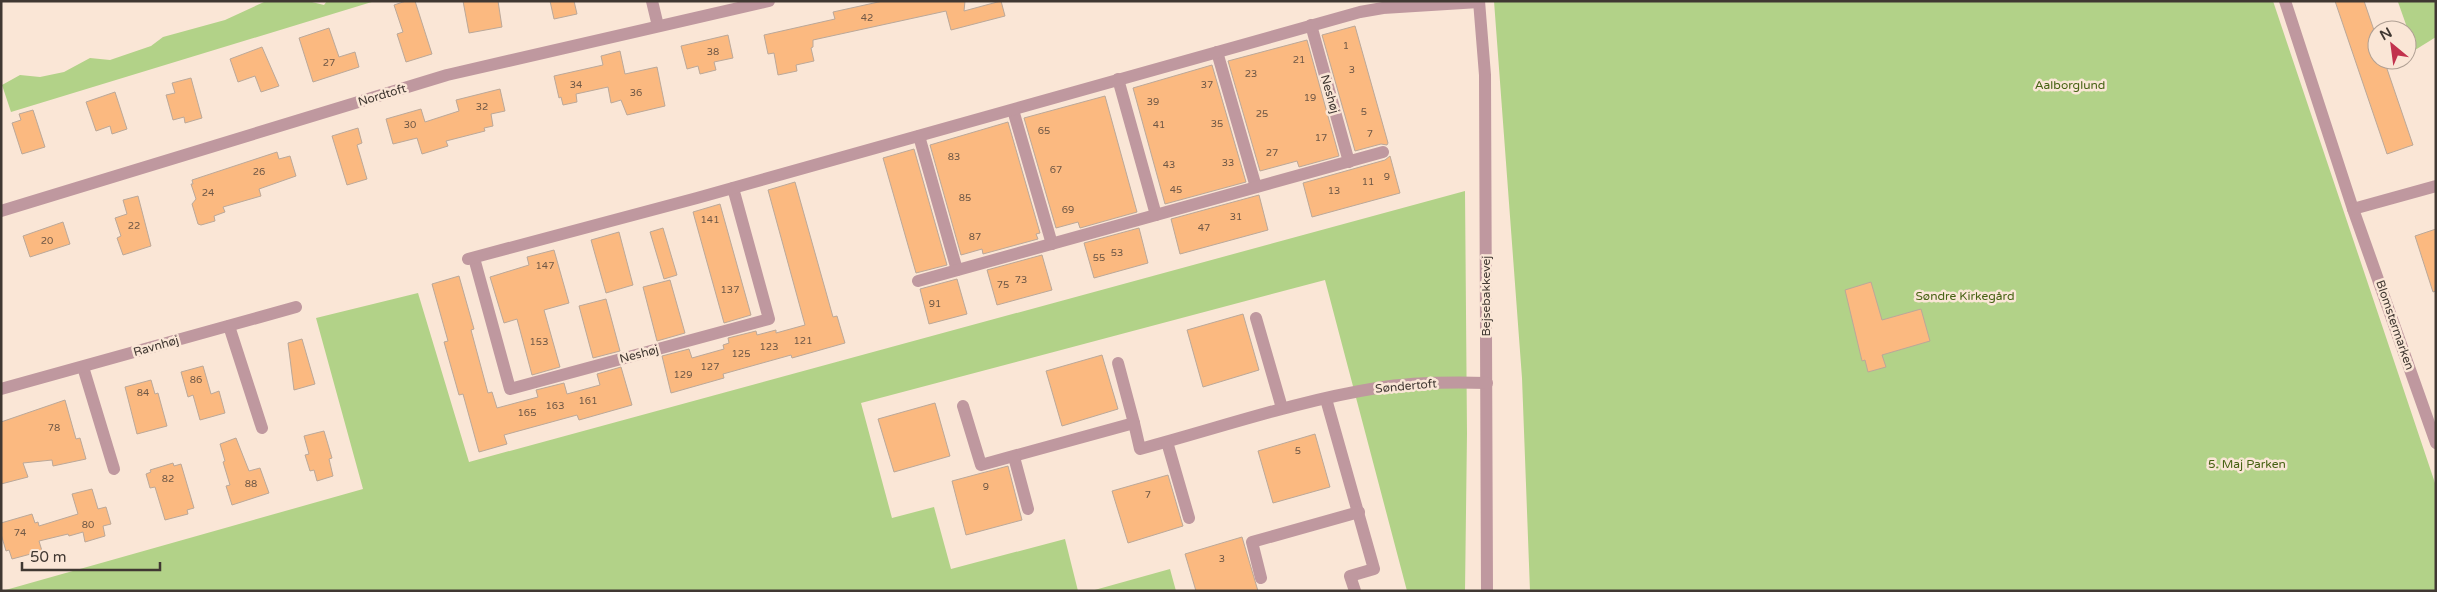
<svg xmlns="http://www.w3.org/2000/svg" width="2437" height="592" font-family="'Varela Round',sans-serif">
	<rect width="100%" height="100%" fill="#fae6d6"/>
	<!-- green -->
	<g fill="#b2d288">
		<path d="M 308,1 L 324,5 L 327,1 L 375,1 L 11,112 L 2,85 L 20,75 L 40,77 L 64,72 L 90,58 L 110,60 L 151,46 L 163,37 L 225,20 L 264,2 Z"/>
		<path d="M 1494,1 L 2273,1 L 2436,486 L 2436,591 L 1530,591 L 1522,378 Z"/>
		<path d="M 2403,1 L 2436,1 L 2436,37 L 2415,50 L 2398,2 Z"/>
		<path d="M 1465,191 L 1467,433 L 1465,591 L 1407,591 L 1325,280 L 861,403 L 892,518 L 934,507 L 951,569 L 1065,539 L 1078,591 L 2,591 L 363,489 L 316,318 L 418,293 L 469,462 Z"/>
		<path d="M 1170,569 L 1176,591 L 1091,591 Z"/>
	</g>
	<!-- building -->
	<g fill="#fbb980" stroke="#bba899">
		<path d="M 406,1 L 415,1 L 432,54 L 406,62 L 397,34 L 403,32 L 394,5 Z"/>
		<path d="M 463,1 L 498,1 L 502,27 L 469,33 Z"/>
		<path d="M 550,1 L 574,1 L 577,14 L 554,19 Z"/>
		<path d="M 883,1 L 965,1 L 964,11 L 1001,1 L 1005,16 L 951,30 L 946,11 L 813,40 L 813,47 L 811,48 L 814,61 L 796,65 L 797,71 L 778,75 L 774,53 L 768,54 L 764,35 L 835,19 L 833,12 Z"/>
		<path d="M 2335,1 L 2364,1 L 2377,39 L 2377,60 L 2384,60 L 2413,145 L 2387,154 Z"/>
		<path d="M 1355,26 L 1388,143 L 1387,145 L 1381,144 L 1355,151 L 1322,35 Z"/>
		<path d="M 329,28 L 339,57 L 355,52 L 359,67 L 313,82 L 299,38 Z"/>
		<path d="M 728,35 L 733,58 L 714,62 L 716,70 L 700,74 L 698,66 L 687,69 L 681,46 Z"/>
		<path d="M 1307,40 L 1339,156 L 1299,167 L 1297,161 L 1260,171 L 1228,61 Z"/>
		<path d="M 262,47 L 279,86 L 261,92 L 255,76 L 238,82 L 230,59 Z"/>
		<path d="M 620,51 L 625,74 L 657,67 L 665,106 L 627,115 L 621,100 L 611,103 L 608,87 L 576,94 L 577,102 L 563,105 L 561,97 L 559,98 L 554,76 L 603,65 L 601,56 Z"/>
		<path d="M 1212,65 L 1246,182 L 1165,204 L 1133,88 Z"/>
		<path d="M 191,78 L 202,118 L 185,123 L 184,117 L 173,120 L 166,95 L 175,93 L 172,83 Z"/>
		<path d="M 500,89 L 505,111 L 491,114 L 493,126 L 484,128 L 485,131 L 446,141 L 448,146 L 422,154 L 417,138 L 393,144 L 386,119 L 421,109 L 425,122 L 459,111 L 456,100 Z"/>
		<path d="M 115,92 L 127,129 L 112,134 L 110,126 L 96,131 L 86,102 Z"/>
		<path d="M 1105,96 L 1137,212 L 1080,228 L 1078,222 L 1056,228 L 1024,118 Z"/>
		<path d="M 33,110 L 45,147 L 22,154 L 12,123 L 21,120 L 19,114 Z"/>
		<path d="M 1008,122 L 1040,233 L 1036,234 L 1038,239 L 983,254 L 982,249 L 961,255 L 930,145 Z"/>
		<path d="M 358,128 L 362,143 L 357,145 L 367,179 L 347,185 L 332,136 Z"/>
		<path d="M 914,149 L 947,265 L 916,273 L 883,158 Z"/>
		<path d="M 277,152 L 279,159 L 290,156 L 296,176 L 259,189 L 261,196 L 223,207 L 225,212 L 214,216 L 215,221 L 201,225 L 198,224 L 192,204 L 196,199 L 191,184 L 193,184 L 192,180 Z"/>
		<path d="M 1390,156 L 1400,193 L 1312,217 L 1303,183 L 1385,160 Z"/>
		<path d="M 795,182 L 833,317 L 837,316 L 845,343 L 792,358 L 791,355 L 723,374 L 724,378 L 671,393 L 662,356 L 689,349 L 692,358 L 724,349 L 723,345 L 729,343 L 728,338 L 756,331 L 757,335 L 776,330 L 776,333 L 805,325 L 768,190 Z"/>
		<path d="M 1259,195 L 1268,230 L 1180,254 L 1171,219 Z"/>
		<path d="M 138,196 L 151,246 L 123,255 L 117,238 L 121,236 L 115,218 L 127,214 L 123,200 Z"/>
		<path d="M 720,204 L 751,315 L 724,323 L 693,212 Z"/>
		<path d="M 63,222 L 70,244 L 30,257 L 23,236 Z"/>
		<path d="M 663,228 L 677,275 L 664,279 L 650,232 Z"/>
		<path d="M 1139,228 L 1148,263 L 1094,278 L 1084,243 Z"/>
		<path d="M 2436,229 L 2436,291 L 2433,292 L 2415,236 Z"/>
		<path d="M 619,232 L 633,285 L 606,293 L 591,240 Z"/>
		<path d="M 554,250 L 569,303 L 544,310 L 560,367 L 532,375 L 517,319 L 504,323 L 490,277 L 529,265 L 527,257 Z"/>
		<path d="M 1042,255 L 1052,290 L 997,305 L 987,270 Z"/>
		<path d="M 459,276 L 474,329 L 471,330 L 488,393 L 492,392 L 497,408 L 538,397 L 536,390 L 564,383 L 567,394 L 600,385 L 597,374 L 621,367 L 632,405 L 579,420 L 577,415 L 504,435 L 507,444 L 479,452 L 463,394 L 459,395 L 444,342 L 448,341 L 432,284 Z"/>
		<path d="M 957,279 L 967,314 L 929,324 L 920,289 Z"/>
		<path d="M 670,280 L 685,333 L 657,341 L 643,287 Z"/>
		<path d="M 1871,282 L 1882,320 L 1921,309 L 1930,341 L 1882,355 L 1886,367 L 1868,372 L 1865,360 L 1862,361 L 1845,290 Z"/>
		<path d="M 606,299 L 620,351 L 593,358 L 579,306 Z"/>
		<path d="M 1243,314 L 1259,370 L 1203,387 L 1187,330 Z"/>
		<path d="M 302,339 L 315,384 L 294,390 L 288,343 Z"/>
		<path d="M 1102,355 L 1118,409 L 1062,426 L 1046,371 Z"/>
		<path d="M 203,366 L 211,394 L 219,391 L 225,413 L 200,420 L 193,395 L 188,397 L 181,372 Z"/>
		<path d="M 151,380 L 155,394 L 158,393 L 167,426 L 137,434 L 125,387 Z"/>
		<path d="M 65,400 L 76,439 L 80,438 L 86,459 L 53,466 L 52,460 L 23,463 L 28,477 L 1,484 L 1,422 Z"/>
		<path d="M 935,403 L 950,456 L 894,472 L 878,419 Z"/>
		<path d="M 324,431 L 332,458 L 329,459 L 333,476 L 317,481 L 314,470 L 310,471 L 305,455 L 309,454 L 304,436 Z"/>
		<path d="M 1315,434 L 1330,487 L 1273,503 L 1258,451 Z"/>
		<path d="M 236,438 L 249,471 L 260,468 L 269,493 L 232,505 L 226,486 L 230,485 L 223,462 L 225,461 L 220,444 Z"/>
		<path d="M 173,463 L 174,466 L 181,464 L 194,508 L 187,510 L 188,514 L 165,520 L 155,487 L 150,488 L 146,474 L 151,472 L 150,470 Z"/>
		<path d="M 1008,466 L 1022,520 L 966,535 L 952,481 Z"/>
		<path d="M 1168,475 L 1183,526 L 1128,543 L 1112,491 Z"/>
		<path d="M 92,489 L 98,509 L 106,507 L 111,524 L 103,526 L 105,536 L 85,542 L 83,532 L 69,536 L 68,534 L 39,541 L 42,551 L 12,559 L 9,550 L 6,551 L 1,534 L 1,523 L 32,514 L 35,523 L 38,522 L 39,526 L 78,514 L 72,494 Z"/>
		<path d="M 1242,537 L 1258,591 L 1196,591 L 1185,554 Z"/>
	</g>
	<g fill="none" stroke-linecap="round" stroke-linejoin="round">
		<!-- minor -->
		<g stroke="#bf989f" stroke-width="12">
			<path d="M 652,1 L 658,26"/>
			<path d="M 1479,1 L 1485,75 L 1487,591"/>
			<path d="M 2285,1 L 2353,209 L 2436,443"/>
			<path d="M 1311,25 L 1349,162"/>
			<path d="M 1217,52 L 1256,187"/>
			<path d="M 1118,79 L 1156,215"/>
			<path d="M 1013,110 L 1052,244"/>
			<path d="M 919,136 L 957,270"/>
			<path d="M 2353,209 L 2436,186"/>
			<path d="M 1,211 L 447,75 L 769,1"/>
			<path d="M 474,258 L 510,389 L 769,319 L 733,188"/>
			<path d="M 468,259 L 697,198 L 1360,12 L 1383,8 L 1479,2"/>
			<path d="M 918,281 L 1383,152"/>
			<path d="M 1256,318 L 1282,408"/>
			<path d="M 229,326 L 262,428"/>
			<path d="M 1118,363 L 1134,423"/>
			<path d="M 83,367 L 114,469"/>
			<path d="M 1,389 L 296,307"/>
			<path d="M 1326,399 L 1374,569 L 1350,576 L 1355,591"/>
			<path d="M 963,406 L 981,465 L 1134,423 L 1140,449 C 1219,428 1296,401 1377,388 C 1413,382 1450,382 1487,383"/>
			<path d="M 1167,442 L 1189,518"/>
			<path d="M 1014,457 L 1028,509"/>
			<path d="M 1261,578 L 1252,542 L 1359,512"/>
		</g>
	</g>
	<g text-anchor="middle" stroke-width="5" stroke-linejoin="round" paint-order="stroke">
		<!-- number labels -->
		<g font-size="10" fill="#6f5846">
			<text x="867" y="21">42</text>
			<text x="1346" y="49">1</text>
			<text x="713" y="55">38</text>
			<text x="1299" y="63">21</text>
			<text x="329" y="66">27</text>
			<text x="1352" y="73">3</text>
			<text x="1251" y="77">23</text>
			<text x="576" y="88">34</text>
			<text x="1207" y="88">37</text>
			<text x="636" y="96">36</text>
			<text x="1310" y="101">19</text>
			<text x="1153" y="105">39</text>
			<text x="482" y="110">32</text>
			<text x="1364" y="115">5</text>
			<text x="1262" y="117">25</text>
			<text x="1217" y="127">35</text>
			<text x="410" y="128">30</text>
			<text x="1159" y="128">41</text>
			<text x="1044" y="134">65</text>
			<text x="1370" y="137">7</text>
			<text x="1321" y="141">17</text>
			<text x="1272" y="156">27</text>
			<text x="954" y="160">83</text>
			<text x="1228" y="166">33</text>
			<text x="1169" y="168">43</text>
			<text x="1056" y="173">67</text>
			<text x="259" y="175">26</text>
			<text x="1387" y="180">9</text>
			<text x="1368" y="185">11</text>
			<text x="1176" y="193">45</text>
			<text x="1334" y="194">13</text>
			<text x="208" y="196">24</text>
			<text x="965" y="201">85</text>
			<text x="1068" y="213">69</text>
			<text x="1236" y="220">31</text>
			<text x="710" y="223">141</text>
			<text x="134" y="229">22</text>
			<text x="1204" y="231">47</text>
			<text x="975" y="240">87</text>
			<text x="47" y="244">20</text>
			<text x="1117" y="256">53</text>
			<text x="1099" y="261">55</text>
			<text x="545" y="269">147</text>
			<text x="1021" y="283">73</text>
			<text x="1003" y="288">75</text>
			<text x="730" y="293">137</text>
			<text x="935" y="307">91</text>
			<text x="803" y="344">121</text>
			<text x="539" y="345">153</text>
			<text x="769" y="350">123</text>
			<text x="741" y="357">125</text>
			<text x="710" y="370">127</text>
			<text x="683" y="378">129</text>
			<text x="196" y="383">86</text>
			<text x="143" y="396">84</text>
			<text x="588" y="404">161</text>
			<text x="555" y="409">163</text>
			<text x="527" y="416">165</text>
			<text x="54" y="431">78</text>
			<text x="1298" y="454">5</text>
			<text x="168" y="482">82</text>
			<text x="251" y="487">88</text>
			<text x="986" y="490">9</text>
			<text x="1148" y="498">7</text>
			<text x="88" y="528">80</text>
			<text x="20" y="536">74</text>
			<text x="1222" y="562">3</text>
		</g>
		<!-- park labels -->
		<g font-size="12" fill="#466213" stroke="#fae6d6">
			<text x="2070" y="89">Aalborglund</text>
			<text x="1965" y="300">Søndre Kirkegård</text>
			<text x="2247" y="468">5. Maj Parken</text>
		</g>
		<!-- street labels -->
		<g font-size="12" fill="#403832" stroke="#fae6d6">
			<text transform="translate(1330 94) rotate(74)" y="4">Neshøj</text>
			<text transform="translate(382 95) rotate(-17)" y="4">Nordtoft</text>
			<text transform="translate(1486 296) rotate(-90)" y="4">Bejsebakkevej</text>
			<text transform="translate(2395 325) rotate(71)" y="4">Blomstermarken</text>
			<text transform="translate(156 346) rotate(-16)" y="4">Ravnhøj</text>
			<text transform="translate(639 354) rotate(-15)" y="4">Neshøj</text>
			<text transform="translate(1406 386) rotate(-5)" y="4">Søndertoft</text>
		</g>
	</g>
	<!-- border -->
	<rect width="2437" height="592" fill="none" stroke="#403832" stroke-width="5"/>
	<!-- north arrow -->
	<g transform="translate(2392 45) rotate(331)"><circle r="24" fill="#fae6d6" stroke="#b0a094"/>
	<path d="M0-4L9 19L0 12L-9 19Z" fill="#c2324d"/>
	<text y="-8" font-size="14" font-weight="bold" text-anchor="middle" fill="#403832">N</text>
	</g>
	<!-- scale -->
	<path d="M22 562v8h138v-8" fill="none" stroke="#403832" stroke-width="2.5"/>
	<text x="30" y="562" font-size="15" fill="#403832" stroke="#fae6d6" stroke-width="4" paint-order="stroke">50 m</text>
</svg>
